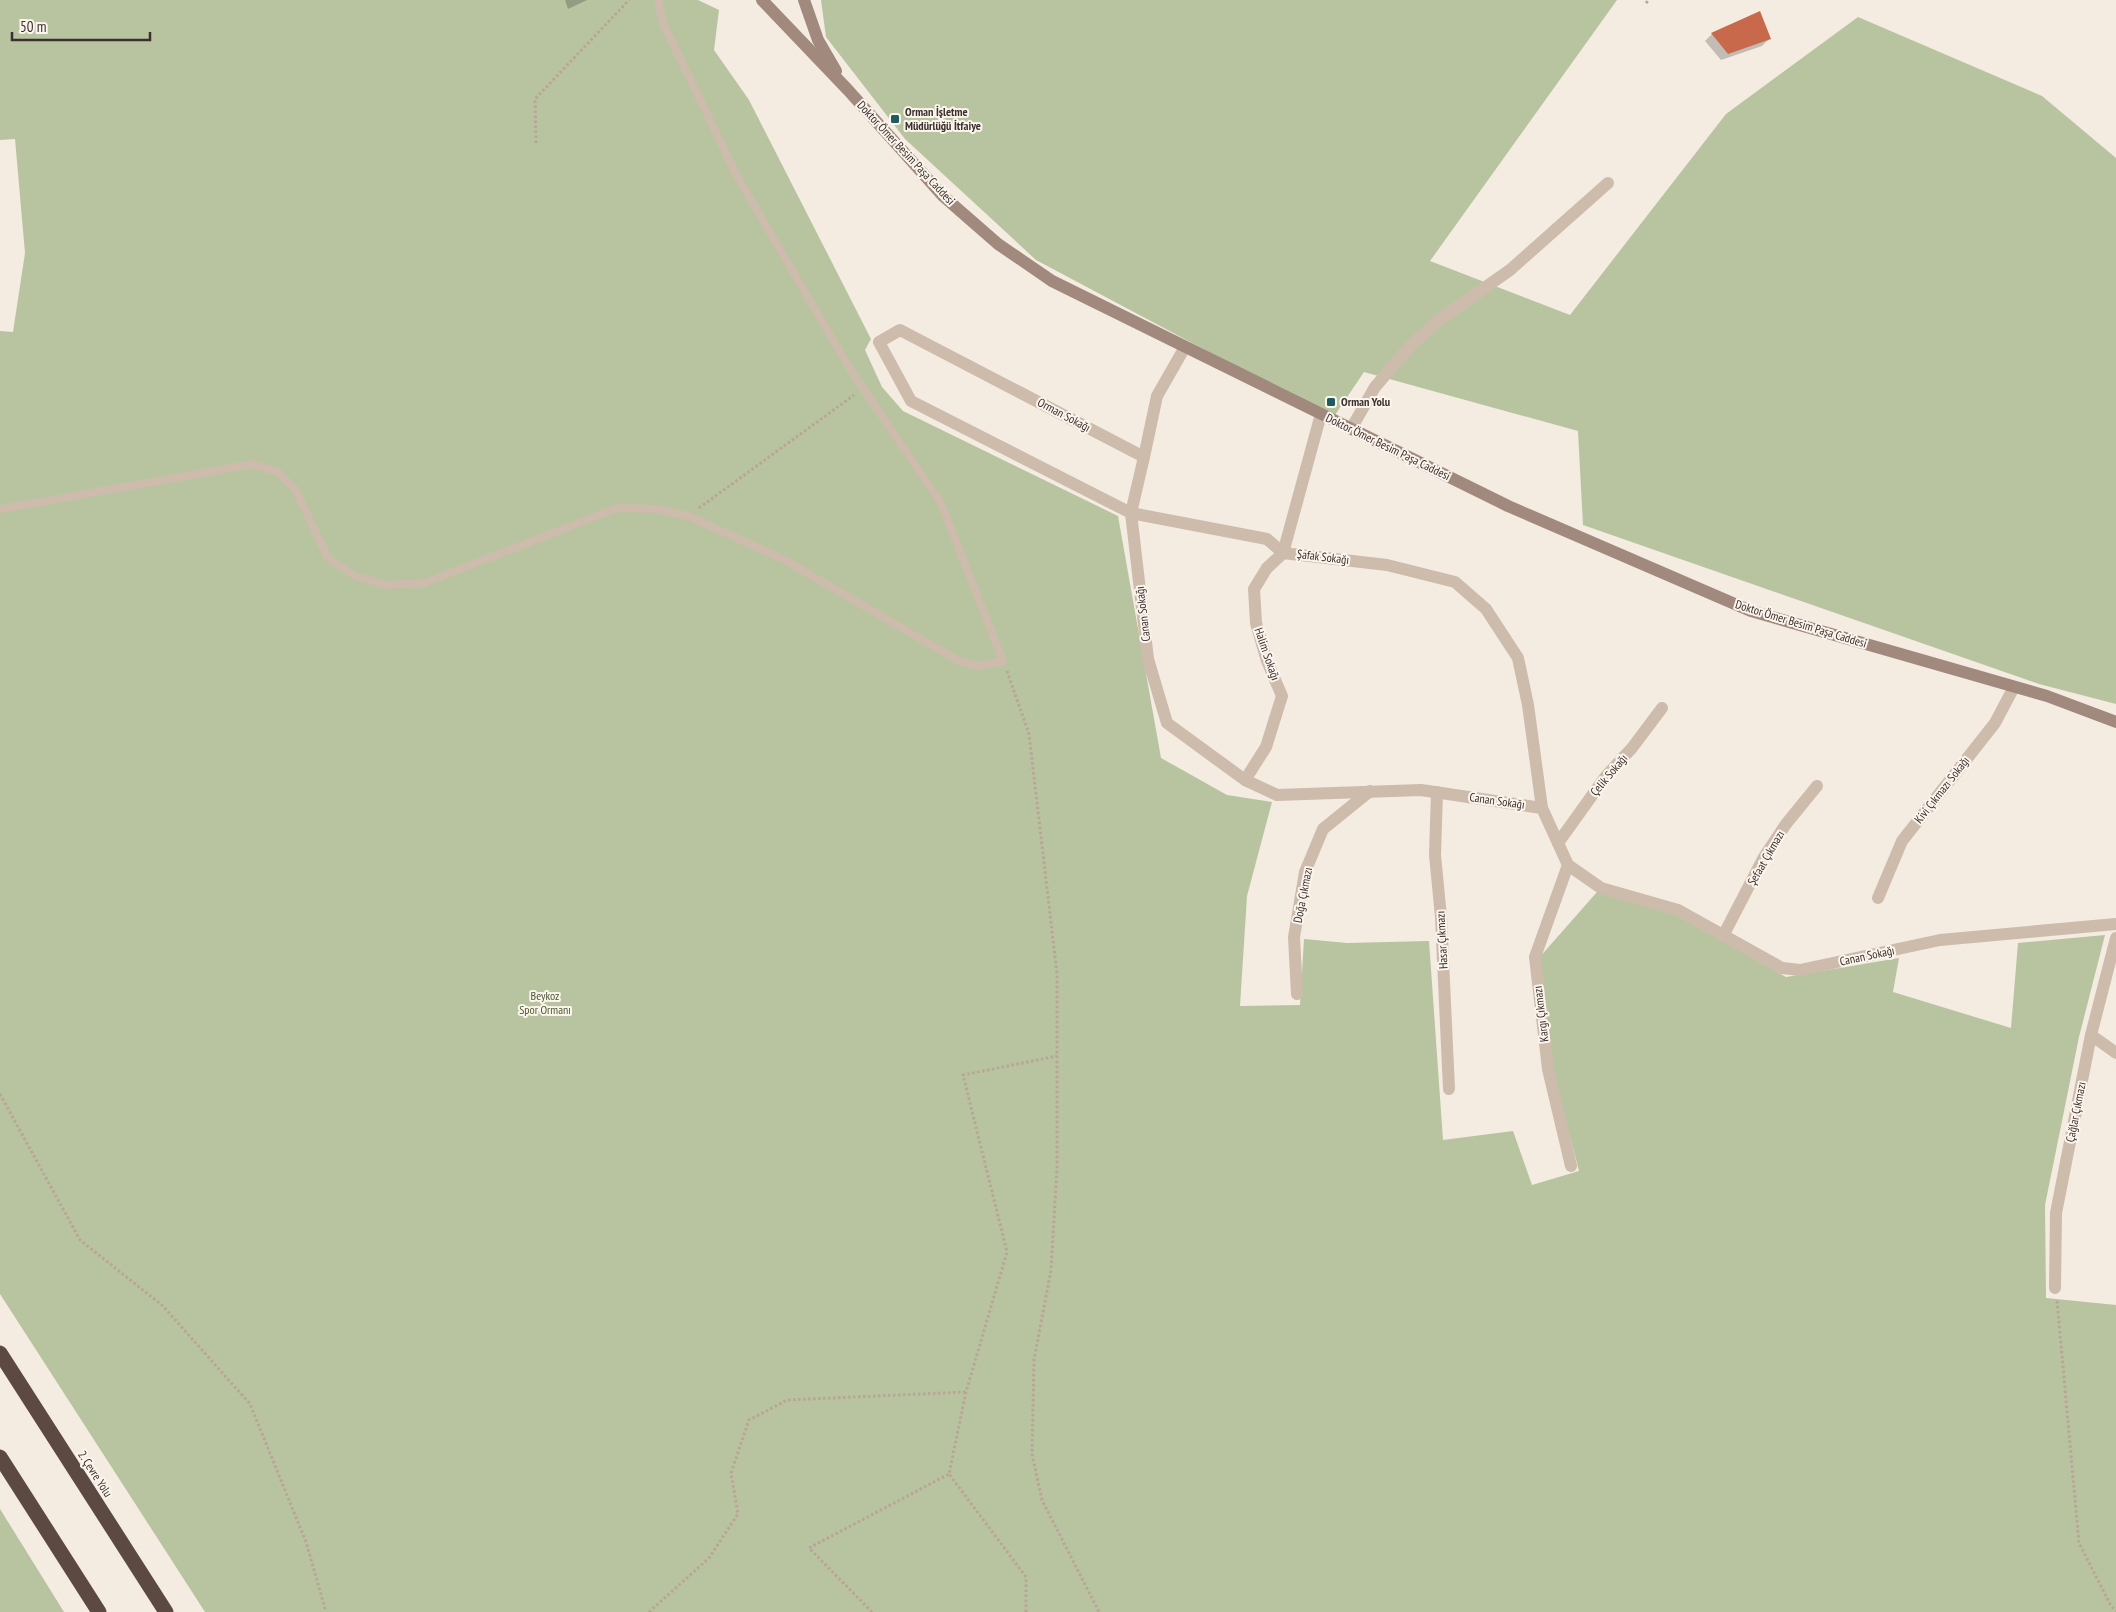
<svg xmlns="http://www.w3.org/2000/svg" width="2116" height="1612" font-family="'PT Sans Narrow',sans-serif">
	<rect width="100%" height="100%" fill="#f4ebe1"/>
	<!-- green -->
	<g fill="#b8c4a0">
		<path d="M 0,0 L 698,0 L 719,10 L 714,50 L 749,100 L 871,339 L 865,350 L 882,387 L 903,411 L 1118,516 L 1161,758 L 1227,795 L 1272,802 L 1247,896 L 1240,1006 L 1300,1005 L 1304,939 L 1347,943 L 1429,941 L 1443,1140 L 1513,1131 L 1532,1185 L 1579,1171 L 1552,1068 L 1538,959 L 1597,892 L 1676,914 L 1786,977 L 1899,958 L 1893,992 L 2011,1028 L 2018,943 L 2105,935 L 2079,1037 L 2045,1205 L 2046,1298 L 2116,1305 L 2116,1612 L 205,1612 L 0,1294 L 0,331 L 13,332 L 25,253 L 15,139 L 0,140 Z"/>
		<path d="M 821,0 L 1617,0 L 1430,261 L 1570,315 L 1726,114 L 1858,17 L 2042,96 L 2116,158 L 2116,704 L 2039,684 L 1583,525 L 1578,431 L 1364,372 L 1333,418 L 1036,260 L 905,139 L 826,37 Z"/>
		<path d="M 0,1509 L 64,1612 L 0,1612 Z"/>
	</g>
	<!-- shadow -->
	<g fill="#0003">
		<path d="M 565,0 L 587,0 L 568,9 Z"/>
		<path d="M 1712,34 L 1769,39 L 1762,46 L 1721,60 L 1705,41 Z"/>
	</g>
	<!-- building -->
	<path fill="#c8694b" d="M 1760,11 L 1771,39 L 1728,54 L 1711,33 Z"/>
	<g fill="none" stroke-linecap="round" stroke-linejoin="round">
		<!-- path -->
		<g stroke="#b9a596" stroke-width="3" stroke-dasharray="2.5 2.5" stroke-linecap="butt">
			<path d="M 1646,3 L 1649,0"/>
			<path d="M 536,143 L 535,99 L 629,0"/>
			<path d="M 699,508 L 854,395"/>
			<path d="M 1007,671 L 1029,734 L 1057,974 L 1057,1168 L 1051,1270 L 1034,1360 L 1032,1454 L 1042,1500 L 1099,1612"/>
			<path d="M 0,1094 L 80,1240 L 163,1306 L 250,1404 L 306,1542 L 326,1612"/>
			<path d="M 2057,1301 L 2079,1543 L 2111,1606 L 2116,1611"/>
			<path d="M 649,1612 L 709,1558 L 738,1514 L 731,1473 L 749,1420 L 787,1400 L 966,1392"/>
			<path d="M 872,1612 L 809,1548 L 949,1474"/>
			<path d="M 1026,1612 L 1026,1577 L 949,1474 L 966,1392 L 1007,1252 L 963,1075 L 1057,1056"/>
		</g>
		<!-- lane -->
		<path stroke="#cdbbac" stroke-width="8" d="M 0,509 L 253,464 L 278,472 L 295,489 L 328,558 L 355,576 L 386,585 L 424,583 L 617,508 L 656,509 L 688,516 L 783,559 L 959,661 L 979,666 L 1003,661 L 941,503 L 850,369 L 737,176 L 663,23 L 658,0"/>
		<!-- street -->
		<g stroke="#cdbbac" stroke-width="12">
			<path d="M 1185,347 L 1157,396 L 1144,457 L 900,330 L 879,342 L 911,401 L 1131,513 L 1267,539 L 1283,553 L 1387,565 L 1455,582 L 1486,609 L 1518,658 L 1528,705 L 1542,808"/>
			<path d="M 1351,429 L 1375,387 L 1411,345 L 1439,320 L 1510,270 L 1608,183"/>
			<path d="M 1144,457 L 1131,513 L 1148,659 L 1167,723 L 1245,780 L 1277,795 L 1421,790 L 1542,808 L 1568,865 L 1601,888 L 1678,910 L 1782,968 L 1800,970 L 1940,940 L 2116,924"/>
			<path d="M 1245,780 L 1266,747 L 1282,696 L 1267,661 L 1256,623 L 1254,589 L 1267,568 L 1283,553 L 1321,414"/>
			<path d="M 1437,792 L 1435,855 L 1441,917 L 1449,1089"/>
			<path d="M 1558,843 L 1606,776 L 1632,748 L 1662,708"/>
			<path d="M 1568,865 L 1535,957 L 1548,1069 L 1571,1166"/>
			<path d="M 1878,898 L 1902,841 L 1995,723 L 2014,687"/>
			<path d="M 1723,936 L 1764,857 L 1786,824 L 1817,786"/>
			<path d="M 1297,994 L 1294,937 L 1305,872 L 1323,829 L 1370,791"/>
			<path d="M 2091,1035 L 2116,1053"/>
			<path d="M 2055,1288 L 2056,1213 L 2091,1035 L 2116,938"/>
		</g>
		<!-- secondary -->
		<g stroke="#a18a7d" stroke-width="12">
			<path d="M 762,0 L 848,90 L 943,196 L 998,244 L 1052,281 L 1508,506 L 1751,611 L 2047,696 L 2116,722"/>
			<path d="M 804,0 L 818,40 L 836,71"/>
		</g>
		<!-- highway -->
		<g stroke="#5c4a42" stroke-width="15">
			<path d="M 0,1353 L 166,1612"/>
			<path d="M 0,1457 L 99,1612"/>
		</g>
	</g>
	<!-- markers -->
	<g fill="#1f5a5e" stroke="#fbf5ee" stroke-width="2">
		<rect x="890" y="114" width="10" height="10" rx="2.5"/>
		<rect x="1326" y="397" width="10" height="10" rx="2.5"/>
	</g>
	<g text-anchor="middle" stroke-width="4" stroke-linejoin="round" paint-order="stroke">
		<!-- poi labels -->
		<g font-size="12" font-weight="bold" fill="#3b302b" stroke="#fbf5ee" text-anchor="start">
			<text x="905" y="116">Orman İşletme<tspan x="905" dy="14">Müdürlüğü İtfaiye</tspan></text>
			<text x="1341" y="406">Orman Yolu</text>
		</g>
		<!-- street labels -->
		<g font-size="12" fill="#3b302b" stroke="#fbf5ee">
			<text transform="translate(906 153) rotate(47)" y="4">Doktor Ömer Besim Paşa Caddesi</text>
			<text transform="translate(1064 415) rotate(28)" y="4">Orman Sokağı</text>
			<text transform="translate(1388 447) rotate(26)" y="4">Doktor Ömer Besim Paşa Caddesi</text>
			<text transform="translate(1323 557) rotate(7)" y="4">Şafak Sokağı</text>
			<text transform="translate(1143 614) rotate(-97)" y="4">Canan Sokağı</text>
			<text transform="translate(1801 624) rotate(17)" y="4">Doktor Ömer Besim Paşa Caddesi</text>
			<text transform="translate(1267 654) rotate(71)" y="4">Halim Sokağı</text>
			<text transform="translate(1609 775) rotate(-50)" y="4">Çelik Sokağı</text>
			<text transform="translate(1942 790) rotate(-52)" y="4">Kivi Çıkmazı Sokağı</text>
			<text transform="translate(1497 801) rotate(8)" y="4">Canan Sokağı</text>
			<text transform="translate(1766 858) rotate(-60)" y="4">Şefaat Çıkmazı</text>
			<text transform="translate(1303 895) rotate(-79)" y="4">Doğa Çıkmazı</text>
			<text transform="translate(1442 940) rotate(-93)" y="4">Hasar Çıkmazı</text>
			<text transform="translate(1867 956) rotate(-12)" y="4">Canan Sokağı</text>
			<text transform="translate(1541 1014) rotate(-97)" y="4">Kargı Çıkmazı</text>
			<text transform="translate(2076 1112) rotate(-79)" y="4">Çağlar Çıkmazı</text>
			<text transform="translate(95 1474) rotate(57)" y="4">2. Çevre Yolu</text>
		</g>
		<!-- park labels -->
		<g font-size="12" fill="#4a5a2e" stroke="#fbf5ee">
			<text x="545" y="1000">Beykoz<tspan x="545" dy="14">Spor Ormanı</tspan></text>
		</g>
	</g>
	<!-- scale -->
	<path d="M12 32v8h138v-8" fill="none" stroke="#3b302b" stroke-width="2.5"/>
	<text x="20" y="32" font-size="15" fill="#3b302b" stroke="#fbf5ee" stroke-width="4" paint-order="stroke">50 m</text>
</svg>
